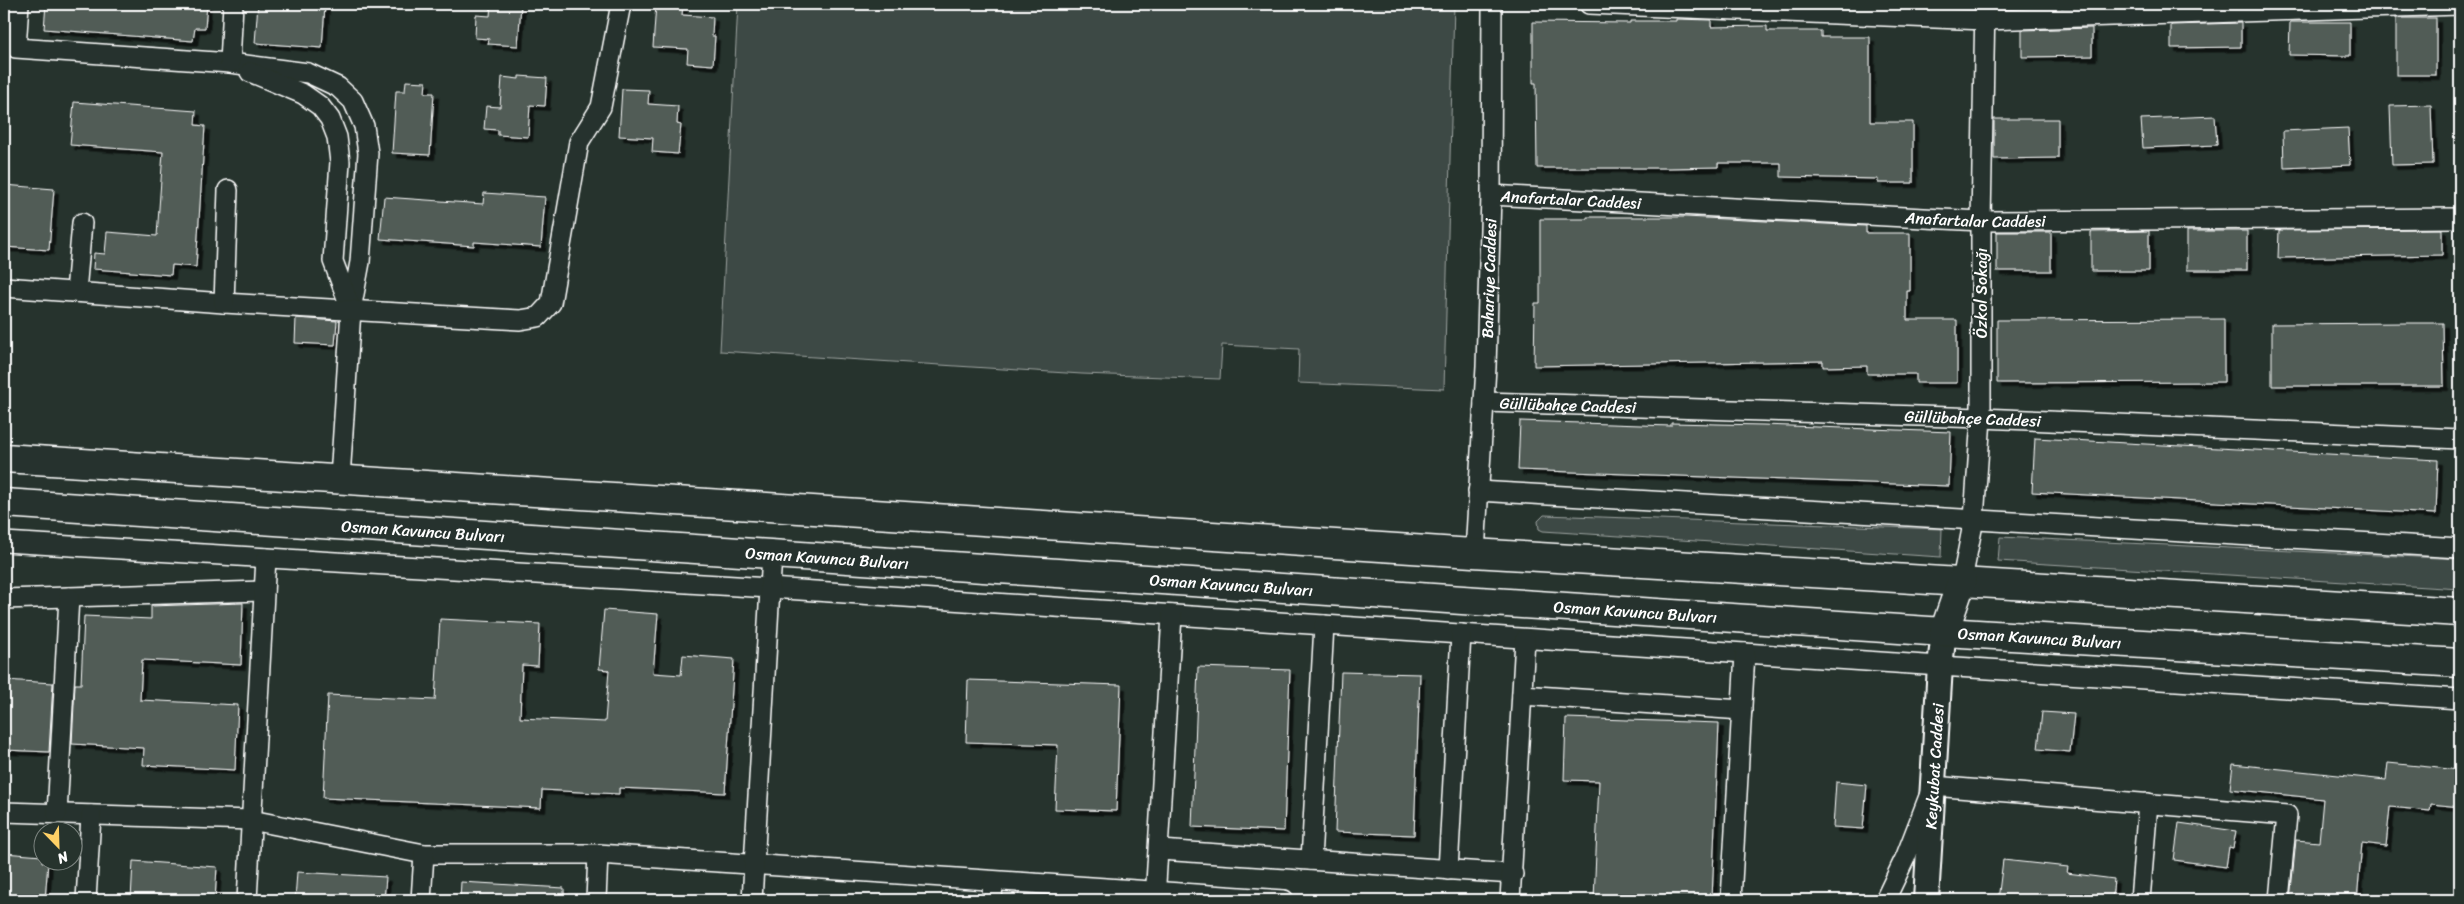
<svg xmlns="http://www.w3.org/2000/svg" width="2464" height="904" font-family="Sriracha,sans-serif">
	<defs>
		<filter id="shadow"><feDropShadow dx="4.5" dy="4.5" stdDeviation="0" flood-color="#0009"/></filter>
	</defs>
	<rect width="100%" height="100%" fill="#26332d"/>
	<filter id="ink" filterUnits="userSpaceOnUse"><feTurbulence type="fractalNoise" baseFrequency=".02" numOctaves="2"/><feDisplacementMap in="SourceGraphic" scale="10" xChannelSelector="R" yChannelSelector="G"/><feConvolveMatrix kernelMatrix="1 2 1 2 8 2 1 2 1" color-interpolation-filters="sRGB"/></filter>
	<g filter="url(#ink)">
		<!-- green -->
		<g fill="#3e4944" stroke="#9ea4a2">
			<path d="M 738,4 L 1454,4 L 1444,389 L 1298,383 L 1299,349 L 1222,345 L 1220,379 L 1082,374 L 720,351 Z"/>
			<path d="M 1544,515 L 1942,529 L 1941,557 L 1543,531 L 1539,529 L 1538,521 Z"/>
			<path d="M 2000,537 L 2460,559 L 2460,589 L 1998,561 Z"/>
		</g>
		<!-- building -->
		<g fill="#515c57" stroke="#fff" filter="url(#shadow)">
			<path d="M 46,4 L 207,4 L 205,28 L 195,28 L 193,41 L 44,29 Z"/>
			<path d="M 258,4 L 325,6 L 322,48 L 255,43 Z"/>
			<path d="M 491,4 L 521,4 L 518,46 L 488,44 L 489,39 L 475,38 L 476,15 L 490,16 Z"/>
			<path d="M 656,4 L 683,4 L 682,15 L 713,17 L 712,36 L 715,36 L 713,65 L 687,63 L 688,49 L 653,47 Z"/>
			<rect x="2396" y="18" width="40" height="57"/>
			<path d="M 1676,19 L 1711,20 L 1711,27 L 1767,26 L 1767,31 L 1821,31 L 1821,37 L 1870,37 L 1870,122 L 1913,122 L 1913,183 L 1878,183 L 1878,179 L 1781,177 L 1781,163 L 1718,163 L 1718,167 L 1668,168 L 1537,168 L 1536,83 L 1533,83 L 1533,22 L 1630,23 L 1630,21 L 1676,21 Z"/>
			<path d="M 2290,22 L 2350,22 L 2350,56 L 2289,55 Z"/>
			<path d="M 2241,23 L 2241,47 L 2171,48 L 2171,25 Z"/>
			<path d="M 2092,28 L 2092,56 L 2022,57 L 2022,30 Z"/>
			<path d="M 519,76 L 547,78 L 545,106 L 530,105 L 528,137 L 498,135 L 498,130 L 484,129 L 486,106 L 500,107 L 502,77 L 519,79 Z"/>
			<path d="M 406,81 L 426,82 L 425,93 L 434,93 L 430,155 L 392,153 L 396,91 L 405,91 Z"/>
			<path d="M 622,89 L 649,90 L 648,104 L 678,106 L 677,124 L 681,125 L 678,154 L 652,152 L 653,138 L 619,136 Z"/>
			<path d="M 74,102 L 196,111 L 195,125 L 205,126 L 196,267 L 172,265 L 171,275 L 93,269 L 94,253 L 105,254 L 107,232 L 157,236 L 163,152 L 70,145 Z"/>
			<path d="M 2431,105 L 2433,164 L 2392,165 L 2390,106 Z"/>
			<path d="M 2215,116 L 2217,145 L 2143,148 L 2141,119 Z"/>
			<path d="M 1994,119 L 2058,119 L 2058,158 L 1994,159 Z"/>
			<path d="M 2348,128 L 2350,165 L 2284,168 L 2283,131 Z"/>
			<path d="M 4,185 L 54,189 L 49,250 L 4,247 Z"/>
			<path d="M 484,193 L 545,197 L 541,247 L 474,242 L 474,246 L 380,239 L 384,197 L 483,204 Z"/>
			<path d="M 1587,217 L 1685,217 L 1866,226 L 1866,233 L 1910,233 L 1910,291 L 1907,291 L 1907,320 L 1957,320 L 1957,383 L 1916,383 L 1916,374 L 1867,374 L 1867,366 L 1823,367 L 1823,361 L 1534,366 L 1535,303 L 1540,303 L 1540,219 L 1587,219 Z"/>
			<path d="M 2442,229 L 2442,255 L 2278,258 L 2279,230 Z"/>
			<path d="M 2149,231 L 2149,271 L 2091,271 L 2091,232 Z"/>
			<rect x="2187" y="231" width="60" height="39"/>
			<rect x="1997" y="232" width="54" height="39"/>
			<path d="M 296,318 L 337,321 L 335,345 L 295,343 Z"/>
			<path d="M 2224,319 L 2224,382 L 1997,383 L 1997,320 Z"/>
			<path d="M 2406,323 L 2443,323 L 2444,386 L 2272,386 L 2272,324 Z"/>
			<path d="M 1520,421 L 1671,426 L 1671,423 L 1763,425 L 1951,432 L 1949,486 L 1518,470 Z"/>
			<path d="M 2035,438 L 2438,460 L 2436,514 L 2032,492 Z"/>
			<path d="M 243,603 L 241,665 L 142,660 L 140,700 L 238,705 L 235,770 L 143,765 L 144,748 L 72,744 L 75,684 L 81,684 L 84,616 L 151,619 L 151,606 Z"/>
			<path d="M 604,610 L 658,614 L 653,673 L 681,675 L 683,655 L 734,659 L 725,793 L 619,788 L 619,794 L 542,790 L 541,808 L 323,798 L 328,695 L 435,700 L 440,619 L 540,624 L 538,666 L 522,665 L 520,718 L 605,722 L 609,670 L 599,669 Z"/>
			<path d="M 1198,667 L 1290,670 L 1284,831 L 1192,827 Z"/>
			<path d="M 1341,672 L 1420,674 L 1414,835 L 1335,832 Z"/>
			<path d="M 4,680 L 53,683 L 49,752 L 4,750 Z"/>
			<path d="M 968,680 L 1121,685 L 1116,811 L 1055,809 L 1058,745 L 966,742 Z"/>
			<path d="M 2042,712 L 2074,714 L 2070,752 L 2038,749 Z"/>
			<path d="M 1566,718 L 1719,723 L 1712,900 L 1594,900 L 1599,781 L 1564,780 Z"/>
			<path d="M 2388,763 L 2460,770 L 2460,807 L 2431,804 L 2430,811 L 2390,807 L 2386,846 L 2362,843 L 2357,900 L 2290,900 L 2296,840 L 2319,842 L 2323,799 L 2230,789 L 2233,764 L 2386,780 Z"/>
			<path d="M 1836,782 L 1867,785 L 1863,829 L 1833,827 Z"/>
			<path d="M 2179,823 L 2236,831 L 2233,848 L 2229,847 L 2226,867 L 2174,860 Z"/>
			<path d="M 4,853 L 42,856 L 42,862 L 48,862 L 45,900 L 4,900 Z"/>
			<path d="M 2003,860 L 2068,867 L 2067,873 L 2114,879 L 2112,900 L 1998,900 Z"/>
			<path d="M 133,861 L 217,867 L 215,900 L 131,900 Z"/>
			<path d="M 297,872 L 386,877 L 384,900 L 295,900 Z"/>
			<path d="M 461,882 L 564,888 L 564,900 L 460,900 Z"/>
		</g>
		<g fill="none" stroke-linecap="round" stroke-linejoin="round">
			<defs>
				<g id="minor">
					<path d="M 19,4 L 16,48 L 230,63 L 308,73 L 338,87 L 353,101 L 364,126 L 368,153 L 360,262 L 351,310 L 340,478"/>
					<path d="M 1589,4 L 1985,20 L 2460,5"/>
					<path d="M 230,63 L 233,4"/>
					<path d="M 250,72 L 303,94 L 320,106 L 330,119 L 337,137 L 340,162 L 333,261 L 351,309"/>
					<path id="s1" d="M 1491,195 L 1981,221 L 2460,218"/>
					<path d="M 4,287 L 224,303 L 520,320 L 538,317 L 551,303 L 579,142 L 601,107 L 621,4"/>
					<path d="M 76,292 L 82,223"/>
					<path d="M 224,303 L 228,190"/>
					<path id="s2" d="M 1484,402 L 1981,418 L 2460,439"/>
					<path d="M 1478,491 L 2460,548"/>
					<path d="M 4,542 L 770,588 L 1940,666 L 2460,699"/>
					<path id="s3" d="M 1475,553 L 1486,367 L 1491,195 L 1492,4"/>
					<path d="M 1962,580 L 1974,519 L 1981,418 L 1981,221 L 1985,4"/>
					<path d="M 4,599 L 264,591"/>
					<path d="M 1522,695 L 1742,710"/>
					<path d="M 4,812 L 251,820 L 424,854 L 598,854 L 1284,900"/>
					<path d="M 57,814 L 69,597"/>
					<path d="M 1160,850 L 1513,874"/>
					<path d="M 1311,860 L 1324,625"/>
					<path d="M 1448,870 L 1461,634"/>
					<path d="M 86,900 L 91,815"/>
					<path d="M 247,900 L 266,558"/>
					<path d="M 421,900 L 424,854"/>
					<path d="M 596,900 L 598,854"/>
					<path d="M 752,900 L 772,554"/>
					<path d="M 992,900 L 993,881"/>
					<path d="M 1155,900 L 1172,615"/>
					<path d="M 1510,900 L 1525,639"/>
					<path d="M 1731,900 L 1745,653"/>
					<path d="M 1885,900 L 1906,856 L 1933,786 L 2287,815 L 2279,900"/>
					<path d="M 2140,900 L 2148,803"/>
				</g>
				<g id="tertiary">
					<path id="s4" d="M 1926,900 L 1940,666 L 1944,632"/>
				</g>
				<g id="trunk">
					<path d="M 4,458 C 494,487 983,523 1473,553 C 1802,573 2131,591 2460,612"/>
					<path id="s5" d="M 4,503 L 1944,632 L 2460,663"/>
					<path d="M 1944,632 L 1962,580"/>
				</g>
			</defs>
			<!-- minor casing -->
			<use href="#minor" stroke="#fff" stroke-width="22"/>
			<!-- tertiary casing -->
			<use href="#tertiary" stroke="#fff" stroke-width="28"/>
			<!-- trunk casing -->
			<use href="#trunk" stroke="#fff" stroke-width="31"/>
			<!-- minor -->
			<use href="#minor" stroke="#26332d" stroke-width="19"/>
			<!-- tertiary -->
			<use href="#tertiary" stroke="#26332d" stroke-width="24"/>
			<!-- trunk -->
			<use href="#trunk" stroke="#26332d" stroke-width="28"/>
		</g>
	</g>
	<g text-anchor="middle" stroke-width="4" stroke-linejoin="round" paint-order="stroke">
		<!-- street labels -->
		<g font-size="16" fill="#fff" stroke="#26332d">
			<text dy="6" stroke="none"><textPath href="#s1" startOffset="80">Anafartalar Caddesi</textPath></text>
			<text dy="6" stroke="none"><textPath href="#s1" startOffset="485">Anafartalar Caddesi</textPath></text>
			<text dy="6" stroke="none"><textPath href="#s3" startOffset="275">Bahariye Caddesi</textPath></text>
			<text transform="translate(1981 293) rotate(-90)" y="6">Özkol Sokağı</text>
			<text dy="6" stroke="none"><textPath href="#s2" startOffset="84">Güllübahçe Caddesi</textPath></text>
			<text dy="6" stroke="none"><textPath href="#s2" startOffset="489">Güllübahçe Caddesi</textPath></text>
			<text dy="6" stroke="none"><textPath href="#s5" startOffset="420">Osman Kavuncu Bulvarı</textPath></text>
			<text dy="6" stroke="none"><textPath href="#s5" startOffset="825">Osman Kavuncu Bulvarı</textPath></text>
			<text dy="6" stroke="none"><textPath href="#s5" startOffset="1230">Osman Kavuncu Bulvarı</textPath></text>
			<text dy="6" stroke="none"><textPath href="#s5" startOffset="1635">Osman Kavuncu Bulvarı</textPath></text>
			<text dy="6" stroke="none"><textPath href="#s5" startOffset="2040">Osman Kavuncu Bulvarı</textPath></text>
			<text dy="6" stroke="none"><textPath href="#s4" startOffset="134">Keykubat Caddesi</textPath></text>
		</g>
	</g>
	<!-- margin -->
	<rect width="2464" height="904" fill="none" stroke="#26332d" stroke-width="20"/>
	<rect x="10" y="10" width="2444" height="884" fill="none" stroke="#fff" stroke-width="2" filter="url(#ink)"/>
	<!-- north arrow -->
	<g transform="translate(58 846) rotate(157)"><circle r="24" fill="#26332d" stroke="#7d8581"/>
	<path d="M0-4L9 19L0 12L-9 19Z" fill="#ffd166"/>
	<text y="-8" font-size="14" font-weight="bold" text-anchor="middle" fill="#ffffff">N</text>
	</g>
</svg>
